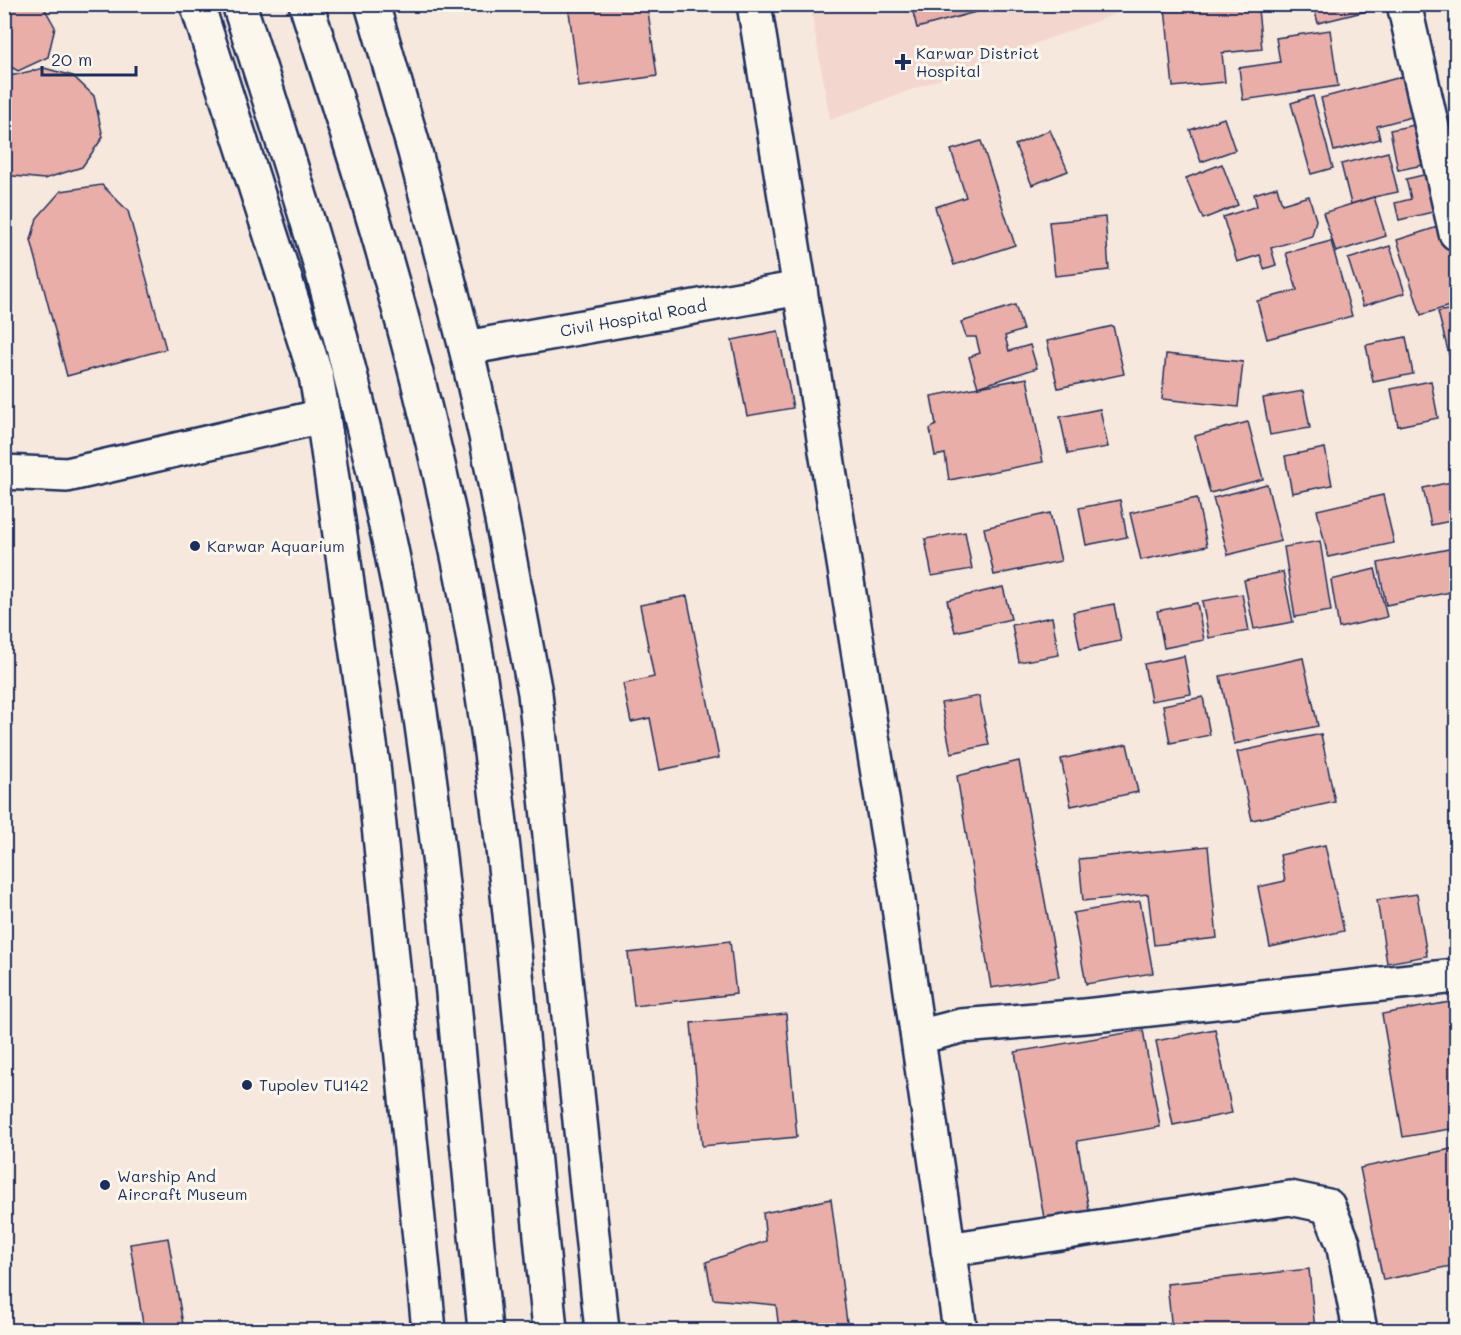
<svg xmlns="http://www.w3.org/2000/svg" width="1461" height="1335" font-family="Mali,sans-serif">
	<rect width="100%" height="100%" fill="#f7e8de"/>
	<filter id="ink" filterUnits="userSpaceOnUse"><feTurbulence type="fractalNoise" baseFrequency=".0167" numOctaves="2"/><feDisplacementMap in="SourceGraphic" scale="12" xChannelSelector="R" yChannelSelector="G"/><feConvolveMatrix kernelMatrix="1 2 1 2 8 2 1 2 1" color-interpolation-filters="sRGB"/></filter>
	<g filter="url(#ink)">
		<!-- built -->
		<path fill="#f3d7ce" d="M 810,4 L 1140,5 L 830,120 Z"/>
		<!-- building -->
		<g fill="#e9aea7" stroke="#1b2f5e" stroke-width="1.5">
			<path d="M 4,4 L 42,4 L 55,27 L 48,57 L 18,71 L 4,63 Z"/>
			<path d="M 568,4 L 647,4 L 657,76 L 579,87 Z"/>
			<path d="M 911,4 L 1005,4 L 917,28 Z"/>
			<path d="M 1197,4 L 1284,4 L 1284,7 L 1258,9 L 1262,49 L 1222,53 L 1225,82 L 1173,87 L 1165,8 Z"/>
			<path d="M 1313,4 L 1386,4 L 1387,6 L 1318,23 Z"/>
			<path d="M 1330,30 L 1338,86 L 1243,100 L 1239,68 L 1280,62 L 1276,38 Z"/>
			<path d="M 44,68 L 73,76 L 94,96 L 103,137 L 82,167 L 44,179 L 4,175 L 4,81 L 10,76 Z"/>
			<path d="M 1409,75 L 1419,115 L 1377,126 L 1380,139 L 1334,151 L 1321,98 Z"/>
			<path d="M 1313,96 L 1333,168 L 1311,174 L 1291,103 Z"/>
			<path d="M 1224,118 L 1235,150 L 1201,162 L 1190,130 Z"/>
			<path d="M 1424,123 L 1433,163 L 1398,170 L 1390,130 Z"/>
			<path d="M 1050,130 L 1068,171 L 1032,185 L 1015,145 Z"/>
			<path d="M 981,141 L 1015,245 L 954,265 L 935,207 L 966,197 L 951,150 Z"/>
			<path d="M 1388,152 L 1398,192 L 1374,197 L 1351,204 L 1341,164 Z"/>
			<path d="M 1222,164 L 1238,205 L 1203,219 L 1186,178 Z"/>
			<path d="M 1432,173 L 1441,210 L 1399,220 L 1395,203 L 1411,199 L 1406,179 Z"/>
			<path d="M 102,185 L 128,211 L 166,349 L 67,376 L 31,240 L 37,218 L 61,191 Z"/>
			<path d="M 1277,187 L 1282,204 L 1309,196 L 1316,220 L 1312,236 L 1271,248 L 1276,265 L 1264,269 L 1260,255 L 1237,262 L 1223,217 L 1257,206 L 1254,194 Z"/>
			<path d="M 1374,197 L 1386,236 L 1336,252 L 1323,213 Z"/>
			<path d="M 1105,217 L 1109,270 L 1055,276 L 1049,222 Z"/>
			<path d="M 1447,224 L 1456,253 L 1456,304 L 1421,315 L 1397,240 Z"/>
			<path d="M 1331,241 L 1352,316 L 1267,339 L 1257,301 L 1297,290 L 1286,253 Z"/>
			<path d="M 1390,246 L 1405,293 L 1363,306 L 1348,259 Z"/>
			<path d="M 1015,305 L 1023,330 L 1005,336 L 1009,351 L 1030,345 L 1037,368 L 978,387 L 969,357 L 980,353 L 976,337 L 966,337 L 961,322 Z"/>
			<path d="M 1456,308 L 1456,373 L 1454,374 L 1438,312 Z"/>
			<path d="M 1113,326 L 1124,374 L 1058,388 L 1047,341 Z"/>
			<path d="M 778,331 L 793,408 L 747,416 L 732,340 Z"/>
			<path d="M 1406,337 L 1413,374 L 1373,382 L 1366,345 Z"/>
			<path d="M 1166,354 L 1243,362 L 1238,407 L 1162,399 Z"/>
			<path d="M 1027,378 L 1043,462 L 949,480 L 945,454 L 935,456 L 930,429 L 936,425 L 931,396 Z"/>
			<path d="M 1431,381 L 1438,418 L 1398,426 L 1391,389 Z"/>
			<path d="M 1303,391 L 1310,428 L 1270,435 L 1263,398 Z"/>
			<path d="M 1100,409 L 1108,447 L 1068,454 L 1060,417 Z"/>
			<path d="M 1248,422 L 1263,479 L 1210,493 L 1195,436 Z"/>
			<path d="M 1325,448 L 1332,485 L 1292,493 L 1285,456 Z"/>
			<path d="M 1456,481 L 1456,520 L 1431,525 L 1423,488 Z"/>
			<path d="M 1267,484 L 1281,541 L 1228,555 L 1213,498 Z"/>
			<path d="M 1383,495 L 1394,543 L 1328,557 L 1317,510 Z"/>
			<path d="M 1197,498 L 1207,546 L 1141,560 L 1130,513 Z"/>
			<path d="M 1120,500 L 1127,537 L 1086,545 L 1079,508 Z"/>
			<path d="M 1050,513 L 1061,561 L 994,575 L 984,528 Z"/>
			<path d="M 965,532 L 972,569 L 932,576 L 925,539 Z"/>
			<path d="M 1320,541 L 1331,611 L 1295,617 L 1284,547 Z"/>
			<path d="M 1454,548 L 1456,562 L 1456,591 L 1386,605 L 1378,563 Z"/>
			<path d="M 1375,569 L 1387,617 L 1339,628 L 1331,580 Z"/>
			<path d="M 1283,572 L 1293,622 L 1254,629 L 1244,580 Z"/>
			<path d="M 1003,587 L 1011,619 L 955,632 L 947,600 Z"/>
			<path d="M 1242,594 L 1249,631 L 1209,638 L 1202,601 Z"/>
			<path d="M 687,596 L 719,758 L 660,770 L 650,718 L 631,722 L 623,684 L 654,677 L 640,605 Z"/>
			<path d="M 1197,603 L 1204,640 L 1164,648 L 1157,611 Z"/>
			<path d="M 1114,604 L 1121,641 L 1080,649 L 1073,612 Z"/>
			<path d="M 1052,617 L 1059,655 L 1019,662 L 1012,625 Z"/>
			<path d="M 1184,656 L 1191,694 L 1151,701 L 1144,664 Z"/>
			<path d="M 1303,658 L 1318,726 L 1234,744 L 1220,676 Z"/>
			<path d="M 979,696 L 989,745 L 951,753 L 941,703 Z"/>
			<path d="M 1203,697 L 1210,735 L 1170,743 L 1163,705 Z"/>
			<path d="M 1321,734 L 1335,802 L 1252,820 L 1237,752 Z"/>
			<path d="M 1127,744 L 1138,792 L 1071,806 L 1061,759 Z"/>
			<path d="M 1019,761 L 1059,977 L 991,988 L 957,776 Z"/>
			<path d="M 1325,845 L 1344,931 L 1270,947 L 1258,887 L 1285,881 L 1280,855 Z"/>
			<path d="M 1208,846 L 1217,938 L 1154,945 L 1148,894 L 1083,901 L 1079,859 Z"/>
			<path d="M 1417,894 L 1427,956 L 1387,963 L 1377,900 Z"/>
			<path d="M 1140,901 L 1153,973 L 1086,984 L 1073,913 Z"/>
			<path d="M 730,941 L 736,994 L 634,1006 L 628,953 Z"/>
			<path d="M 1456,1001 L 1456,1128 L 1403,1137 L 1382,1014 Z"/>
			<path d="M 786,1014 L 797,1137 L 702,1146 L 691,1023 Z"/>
			<path d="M 1215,1029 L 1232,1113 L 1173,1125 L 1156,1041 Z"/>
			<path d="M 1143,1030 L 1160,1127 L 1077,1141 L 1090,1216 L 1045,1224 L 1015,1052 Z"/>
			<path d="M 1456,1148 L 1456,1265 L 1383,1280 L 1360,1168 Z"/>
			<path d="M 831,1199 L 848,1330 L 779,1330 L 776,1305 L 713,1299 L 706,1262 L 766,1241 L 763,1213 Z"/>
			<path d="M 168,1238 L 184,1330 L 144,1330 L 130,1244 Z"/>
			<path d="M 1309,1269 L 1315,1330 L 1172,1330 L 1167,1284 Z"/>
			<path d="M 1456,1321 L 1456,1330 L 1418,1330 Z"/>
		</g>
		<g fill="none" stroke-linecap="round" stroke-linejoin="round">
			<defs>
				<g id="minor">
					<path d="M 197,4 L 316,376 L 323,416 L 373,765 L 429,1330"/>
					<path d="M 372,4 L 415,152 L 466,348 L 486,436 L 535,693 L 602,1330"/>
					<path d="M 754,4 L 894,873 L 960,1330"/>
					<path d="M 1404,4 L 1456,233"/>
					<path id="s1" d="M 466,348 L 800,288"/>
					<path d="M 4,472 L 67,475 L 323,416"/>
					<path d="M 918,1037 L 961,1026 L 1085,1016 L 1456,976"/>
					<path d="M 948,1250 L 1290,1198 L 1328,1206 L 1343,1243 L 1360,1330"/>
				</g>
				<g id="highway">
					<path d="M 239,4 C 268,95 298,185 324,277 C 353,380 378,483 399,588 C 428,739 444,892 458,1046 C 467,1141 476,1236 485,1330"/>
					<path d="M 306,4 C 333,89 361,173 385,258 C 415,362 440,468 462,575 C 491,724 507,875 521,1026 C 531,1127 540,1229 550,1330"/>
				</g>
			</defs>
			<!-- minor casing -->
			<use href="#minor" stroke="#1b2f5e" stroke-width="38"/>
			<!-- highway casing -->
			<use href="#highway" stroke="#1b2f5e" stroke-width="38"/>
			<!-- minor -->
			<use href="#minor" stroke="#fbf7ec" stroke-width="33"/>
			<!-- highway -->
			<use href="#highway" stroke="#fbf7ec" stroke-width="33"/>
		</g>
	</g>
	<!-- markers -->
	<g fill="#1b2f5e" stroke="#fbf7ec" stroke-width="2">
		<path d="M900 53h6v6h6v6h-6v6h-6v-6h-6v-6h6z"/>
		<circle cx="195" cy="546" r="6"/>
		<circle cx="247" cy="1085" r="6"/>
		<circle cx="105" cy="1185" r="6"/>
	</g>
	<g text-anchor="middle" stroke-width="6" stroke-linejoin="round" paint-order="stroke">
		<!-- poi labels -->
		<g font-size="16" fill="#1b2f5e" stroke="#fbf7ec" text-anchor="start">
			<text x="916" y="59">Karwar District<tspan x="916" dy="18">Hospital</tspan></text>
			<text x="207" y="552">Karwar Aquarium</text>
			<text x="259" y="1091">Tupolev TU142</text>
			<text x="117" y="1182">Warship And<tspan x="117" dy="18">Aircraft Museum</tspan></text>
		</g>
		<!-- street labels -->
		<g font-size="16" fill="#1b2f5e" stroke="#fbf7ec">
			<text dy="6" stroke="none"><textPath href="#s1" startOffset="170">Civil Hospital Road</textPath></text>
		</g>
	</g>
	<!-- margin -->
	<rect width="1461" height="1335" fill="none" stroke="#fbf7ec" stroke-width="24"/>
	<rect x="12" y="12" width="1437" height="1311" fill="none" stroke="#1b2f5e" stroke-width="2" filter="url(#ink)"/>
	<!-- scale -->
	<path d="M42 66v9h94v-9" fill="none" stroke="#1b2f5e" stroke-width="3"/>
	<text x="51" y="66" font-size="18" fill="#1b2f5e" stroke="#fbf7ec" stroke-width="4.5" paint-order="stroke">20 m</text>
</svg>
